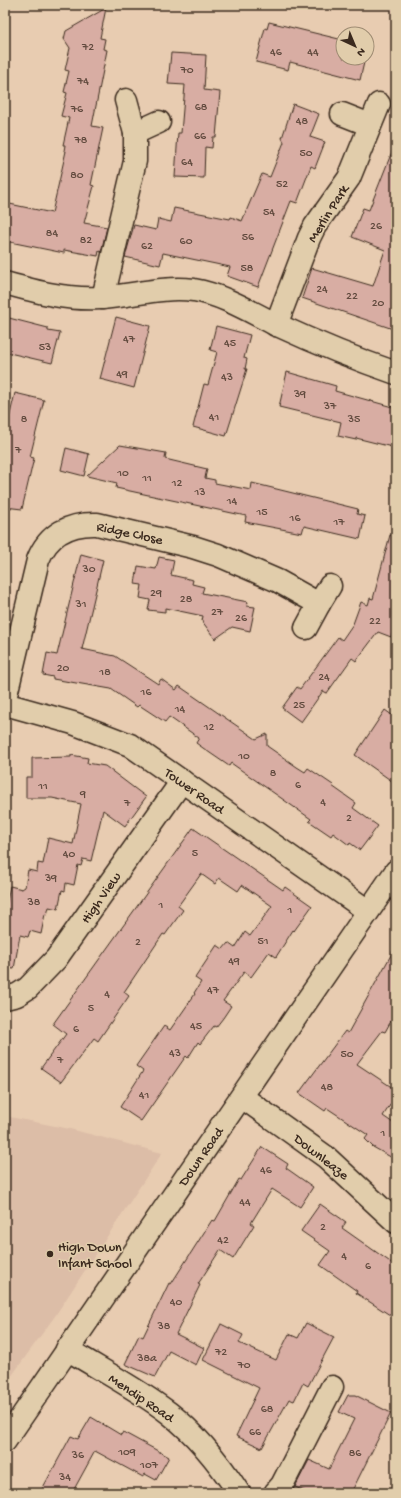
<svg xmlns="http://www.w3.org/2000/svg" width="401" height="1498" font-family="'Gochi Hand',sans-serif">
	<rect width="100%" height="100%" fill="#e8ccb1"/>
	<filter id="ink" filterUnits="userSpaceOnUse"><feTurbulence type="fractalNoise" baseFrequency=".025" numOctaves="2"/><feDisplacementMap in="SourceGraphic" scale="8" xChannelSelector="R" yChannelSelector="G"/><feConvolveMatrix kernelMatrix="1 2 1 2 8 2 1 2 1" color-interpolation-filters="sRGB"/></filter>
	<g filter="url(#ink)">
		<!-- built -->
		<path fill="#dcbda7" d="M 5,1116 L 70,1129 L 162,1153 L 55,1316 L 5,1385 Z"/>
		<!-- building -->
		<g fill="#d8ada3" stroke="#3b2a1e">
			<path d="M 106,8 L 100,38 L 105,39 L 103,49 L 107,50 L 92,126 L 103,128 L 91,185 L 94,186 L 84,223 L 107,227 L 101,252 L 99,251 L 98,256 L 64,250 L 64,253 L 5,241 L 5,203 L 52,213 L 66,151 L 64,151 L 65,145 L 63,145 L 69,118 L 61,116 L 67,93 L 64,92 L 69,71 L 65,70 L 70,48 L 64,39 L 66,31 Z"/>
			<path d="M 269,22 L 343,40 L 343,58 L 365,58 L 360,80 L 290,62 L 288,70 L 256,62 L 265,28 L 267,29 Z"/>
			<path d="M 171,53 L 206,55 L 204,90 L 220,92 L 216,137 L 213,137 L 212,148 L 205,147 L 204,178 L 175,177 L 178,133 L 181,133 L 185,85 L 168,84 Z"/>
			<path d="M 293,104 L 319,114 L 310,137 L 325,142 L 315,168 L 311,166 L 297,203 L 291,201 L 258,287 L 227,276 L 230,267 L 163,253 L 160,265 L 125,257 L 134,225 L 156,230 L 158,219 L 171,222 L 174,208 L 230,219 L 231,217 L 242,221 L 262,174 L 270,177 L 284,142 L 282,138 Z"/>
			<path d="M 395,144 L 396,144 L 396,330 L 302,298 L 312,268 L 373,286 L 385,250 L 352,237 L 363,208 L 369,210 Z"/>
			<path d="M 5,317 L 48,328 L 48,331 L 60,333 L 52,363 L 5,352 Z"/>
			<path d="M 116,317 L 150,326 L 134,388 L 100,379 Z"/>
			<path d="M 216,326 L 250,335 L 244,358 L 247,359 L 245,369 L 247,369 L 226,436 L 193,427 L 204,384 L 208,385 L 217,352 L 210,350 Z"/>
			<path d="M 287,372 L 336,386 L 335,391 L 396,408 L 396,448 L 356,438 L 356,440 L 338,436 L 341,422 L 279,407 Z"/>
			<path d="M 15,393 L 44,400 L 30,457 L 34,458 L 22,509 L 5,507 L 5,422 L 8,423 Z"/>
			<path d="M 120,445 L 166,453 L 165,459 L 207,469 L 205,478 L 215,480 L 215,483 L 251,490 L 252,483 L 358,509 L 357,514 L 365,516 L 360,539 L 304,526 L 302,533 L 245,522 L 246,516 L 116,488 L 117,483 L 87,476 Z"/>
			<path d="M 66,448 L 89,454 L 84,476 L 61,470 Z"/>
			<path d="M 390,535 L 396,536 L 396,625 L 391,637 L 378,632 L 356,661 L 352,658 L 327,693 L 323,691 L 301,722 L 282,708 L 297,687 L 300,689 L 338,637 L 342,640 L 353,624 L 361,602 L 368,605 L 370,598 L 373,599 Z"/>
			<path d="M 81,554 L 103,560 L 82,649 L 115,656 L 158,684 L 161,679 L 176,690 L 179,686 L 256,739 L 267,734 L 267,746 L 297,767 L 305,772 L 308,768 L 333,785 L 332,786 L 356,803 L 353,808 L 378,826 L 360,850 L 350,843 L 349,845 L 333,833 L 331,836 L 309,821 L 311,819 L 231,763 L 229,766 L 210,753 L 196,743 L 199,738 L 169,717 L 165,722 L 139,705 L 137,707 L 111,689 L 53,679 L 53,677 L 43,675 L 47,653 L 57,655 Z"/>
			<path d="M 159,557 L 174,560 L 171,575 L 193,580 L 192,584 L 204,587 L 202,593 L 248,602 L 247,606 L 255,607 L 250,631 L 232,627 L 215,639 L 202,621 L 203,616 L 165,608 L 165,612 L 148,610 L 150,600 L 140,598 L 142,585 L 135,584 L 138,566 L 156,569 Z"/>
			<path d="M 385,710 L 396,718 L 396,784 L 355,755 Z"/>
			<path d="M 71,755 L 88,758 L 87,763 L 105,766 L 146,797 L 125,826 L 103,810 L 91,861 L 83,859 L 81,866 L 78,865 L 74,885 L 66,883 L 65,891 L 62,890 L 58,909 L 49,907 L 47,915 L 45,914 L 41,934 L 30,931 L 28,937 L 20,935 L 14,969 L 5,968 L 5,911 L 10,886 L 22,889 L 25,887 L 28,870 L 37,872 L 38,863 L 43,864 L 48,838 L 73,844 L 81,804 L 52,798 L 26,798 L 26,777 L 32,777 L 32,758 L 71,757 Z"/>
			<path d="M 193,828 L 283,890 L 285,887 L 312,906 L 294,931 L 293,930 L 276,957 L 269,952 L 251,977 L 244,972 L 223,1001 L 231,1006 L 223,1018 L 216,1027 L 214,1026 L 200,1044 L 198,1042 L 188,1058 L 186,1056 L 141,1121 L 120,1107 L 143,1071 L 136,1066 L 164,1026 L 170,1030 L 195,994 L 194,993 L 201,982 L 195,978 L 217,945 L 223,949 L 228,943 L 235,948 L 245,932 L 250,936 L 272,906 L 242,885 L 238,891 L 219,878 L 215,884 L 201,874 L 178,906 L 183,910 L 165,935 L 163,934 L 124,992 L 129,996 L 98,1041 L 94,1038 L 61,1082 L 41,1068 L 66,1034 L 53,1024 Z"/>
			<path d="M 396,946 L 396,1012 L 385,1032 L 382,1031 L 357,1064 L 396,1090 L 396,1096 L 383,1116 L 396,1125 L 396,1160 L 373,1147 L 365,1139 L 368,1135 L 327,1108 L 325,1111 L 299,1093 L 345,1031 L 348,1033 Z"/>
			<path d="M 262,1147 L 288,1164 L 286,1168 L 313,1187 L 300,1207 L 272,1189 L 251,1223 L 254,1225 L 233,1259 L 220,1250 L 198,1284 L 200,1285 L 176,1334 L 204,1348 L 196,1365 L 169,1351 L 155,1377 L 125,1364 L 139,1335 L 143,1337 L 169,1283 L 171,1284 L 212,1220 L 215,1221 L 239,1179 L 241,1180 Z"/>
			<path d="M 320,1204 L 346,1222 L 342,1228 L 396,1266 L 396,1319 L 356,1293 L 357,1291 L 320,1265 L 330,1251 L 301,1231 Z"/>
			<path d="M 306,1323 L 334,1337 L 308,1386 L 303,1383 L 294,1401 L 289,1399 L 262,1448 L 236,1436 L 259,1388 L 203,1360 L 221,1324 L 243,1335 L 239,1343 L 276,1360 L 289,1334 L 298,1338 Z"/>
			<path d="M 348,1395 L 355,1395 L 391,1413 L 351,1493 L 309,1493 L 295,1487 L 309,1460 L 329,1469 L 354,1419 L 339,1412 Z"/>
			<path d="M 91,1417 L 121,1435 L 123,1432 L 169,1457 L 156,1480 L 145,1474 L 143,1477 L 95,1451 L 72,1493 L 40,1493 L 71,1436 L 78,1439 Z"/>
		</g>
		<g fill="none" stroke-linecap="round" stroke-linejoin="round">
			<defs>
				<g id="minor">
					<path d="M 342,114 L 370,125"/>
					<path d="M 135,133 L 159,122"/>
					<path d="M 5,283 C 37,292 67,300 100,298 C 132,296 162,286 194,290 C 223,295 249,311 275,324 C 314,342 355,359 396,373"/>
					<path d="M 103,298 L 135,161 L 135,133 L 126,100"/>
					<path d="M 276,325 L 309,238 L 315,226 L 349,178 L 379,104"/>
					<path d="M 306,628 L 319,604"/>
					<path d="M 5,699 L 38,560 C 48,534 70,523 97,524 L 193,547 L 218,555 L 278,581 L 319,604 L 330,586"/>
					<path d="M 5,704 L 73,723 L 130,745 L 368,911"/>
					<path d="M 5,998 L 17,995 L 28,988 L 56,959 L 182,781"/>
					<path d="M 242,1097 L 326,1157 L 396,1222"/>
					<path d="M 67,1349 C 101,1370 138,1389 169,1413 C 196,1434 220,1464 239,1493"/>
					<path d="M 275,1493 L 282,1485 L 332,1387"/>
				</g>
				<path id="tertiary" d="M 5,1441 L 396,871"/>
			</defs>
			<!-- minor casing -->
			<use href="#minor" stroke="#3b2a1e" stroke-width="25"/>
			<!-- tertiary casing -->
			<use href="#tertiary" stroke="#3b2a1e" stroke-width="25"/>
			<!-- minor -->
			<use href="#minor" stroke="#e1cdab" stroke-width="22"/>
			<!-- tertiary -->
			<use href="#tertiary" stroke="#e1cdab" stroke-width="22"/>
		</g>
	</g>
	<!-- markers -->
	<circle fill="#3b2a1e" stroke="#e1cdab" stroke-width="1.5" cx="50" cy="1254" r="4"/>
	<g text-anchor="middle" stroke-width="3" stroke-linejoin="round" paint-order="stroke">
		<!-- number labels -->
		<g font-size="12" fill="#624b3f">
			<text x="88" y="50">72</text>
			<text x="276" y="55">46</text>
			<text x="313" y="55">44</text>
			<text x="187" y="73">70</text>
			<text x="83" y="84">74</text>
			<text x="201" y="110">68</text>
			<text x="77" y="112">76</text>
			<text x="302" y="124">48</text>
			<text x="200" y="139">66</text>
			<text x="81" y="143">78</text>
			<text x="306" y="156">50</text>
			<text x="187" y="165">64</text>
			<text x="77" y="178">80</text>
			<text x="282" y="187">52</text>
			<text x="269" y="215">54</text>
			<text x="376" y="229">26</text>
			<text x="52" y="236">84</text>
			<text x="248" y="240">56</text>
			<text x="86" y="243">82</text>
			<text x="186" y="244">60</text>
			<text x="147" y="249">62</text>
			<text x="247" y="271">58</text>
			<text x="322" y="292">24</text>
			<text x="352" y="299">22</text>
			<text x="378" y="306">20</text>
			<text x="129" y="342">47</text>
			<text x="230" y="346">45</text>
			<text x="45" y="350">53</text>
			<text x="122" y="377">49</text>
			<text x="227" y="380">43</text>
			<text x="300" y="397">39</text>
			<text x="330" y="409">37</text>
			<text x="214" y="420">41</text>
			<text x="24" y="422">8</text>
			<text x="354" y="422">35</text>
			<text x="18" y="453">7</text>
			<text x="123" y="476">10</text>
			<text x="147" y="481">11</text>
			<text x="177" y="486">12</text>
			<text x="200" y="495">13</text>
			<text x="232" y="504">14</text>
			<text x="262" y="515">15</text>
			<text x="295" y="521">16</text>
			<text x="339" y="525">17</text>
			<text x="89" y="572">30</text>
			<text x="156" y="596">29</text>
			<text x="186" y="602">28</text>
			<text x="81" y="607">31</text>
			<text x="217" y="615">27</text>
			<text x="241" y="621">26</text>
			<text x="375" y="624">22</text>
			<text x="63" y="671">20</text>
			<text x="105" y="675">18</text>
			<text x="324" y="680">24</text>
			<text x="146" y="695">16</text>
			<text x="299" y="708">25</text>
			<text x="180" y="712">14</text>
			<text x="209" y="730">12</text>
			<text x="244" y="759">10</text>
			<text x="273" y="776">8</text>
			<text x="298" y="788">6</text>
			<text x="43" y="789">11</text>
			<text x="83" y="797">9</text>
			<text x="323" y="805">4</text>
			<text x="127" y="806">7</text>
			<text x="349" y="821">2</text>
			<text x="195" y="856">5</text>
			<text x="69" y="857">40</text>
			<text x="51" y="881">39</text>
			<text x="34" y="905">38</text>
			<text x="161" y="908">1</text>
			<text x="290" y="913">1</text>
			<text x="263" y="944">51</text>
			<text x="138" y="945">2</text>
			<text x="234" y="964">49</text>
			<text x="213" y="993">47</text>
			<text x="107" y="997">4</text>
			<text x="91" y="1011">5</text>
			<text x="196" y="1029">45</text>
			<text x="76" y="1032">6</text>
			<text x="175" y="1056">43</text>
			<text x="347" y="1057">50</text>
			<text x="60" y="1063">7</text>
			<text x="327" y="1090">48</text>
			<text x="144" y="1098">41</text>
			<text x="383" y="1136">1</text>
			<text x="266" y="1173">46</text>
			<text x="245" y="1205">44</text>
			<text x="323" y="1230">2</text>
			<text x="223" y="1243">42</text>
			<text x="344" y="1259">4</text>
			<text x="368" y="1269">6</text>
			<text x="176" y="1305">40</text>
			<text x="164" y="1329">38</text>
			<text x="221" y="1355">72</text>
			<text x="147" y="1361">38a</text>
			<text x="244" y="1368">70</text>
			<text x="267" y="1412">68</text>
			<text x="255" y="1435">66</text>
			<text x="127" y="1455">109</text>
			<text x="355" y="1456">86</text>
			<text x="78" y="1458">36</text>
			<text x="149" y="1468">107</text>
			<text x="65" y="1480">34</text>
		</g>
		<!-- street labels -->
		<g font-size="14" fill="#3b2a1e" stroke="#e1cdab">
			<text transform="translate(327 213) rotate(-58)" y="5">Merlin Park</text>
			<text transform="translate(130 532) rotate(12)" y="5">Ridge Close</text>
			<text transform="translate(195 790) rotate(35)" y="5">Tower Road</text>
			<text transform="translate(100 897) rotate(-55)" y="5">High View</text>
			<text transform="translate(200 1156) rotate(-55)" y="5">Down Road</text>
			<text transform="translate(322 1156) rotate(38)" y="5">Downleaze</text>
			<text transform="translate(142 1397) rotate(34)" y="5">Mendip Road</text>
		</g>
		<!-- poi labels -->
		<g font-size="14" fill="#3b2a1e" stroke="#e1cdab" text-anchor="start">
			<text x="58" y="1251">High Down<tspan x="58" dy="16">Infant School</tspan></text>
		</g>
	</g>
	<!-- margin -->
	<rect width="401" height="1498" fill="none" stroke="#e1cdab" stroke-width="20"/>
	<rect x="10" y="10" width="381" height="1478" fill="none" stroke="#3b2a1e" stroke-width="1.5" filter="url(#ink)"/>
	<!-- north arrow -->
	<g transform="translate(355 46) rotate(136)"><circle r="19" fill="#e1cdab" stroke="#9f8c73"/>
	<path d="M0-3L7 15L0 10L-7 15Z" fill="#3b2a1e"/>
	<text y="-6" font-size="11" font-weight="bold" text-anchor="middle" fill="#3b2a1e">N</text>
	</g>
</svg>
